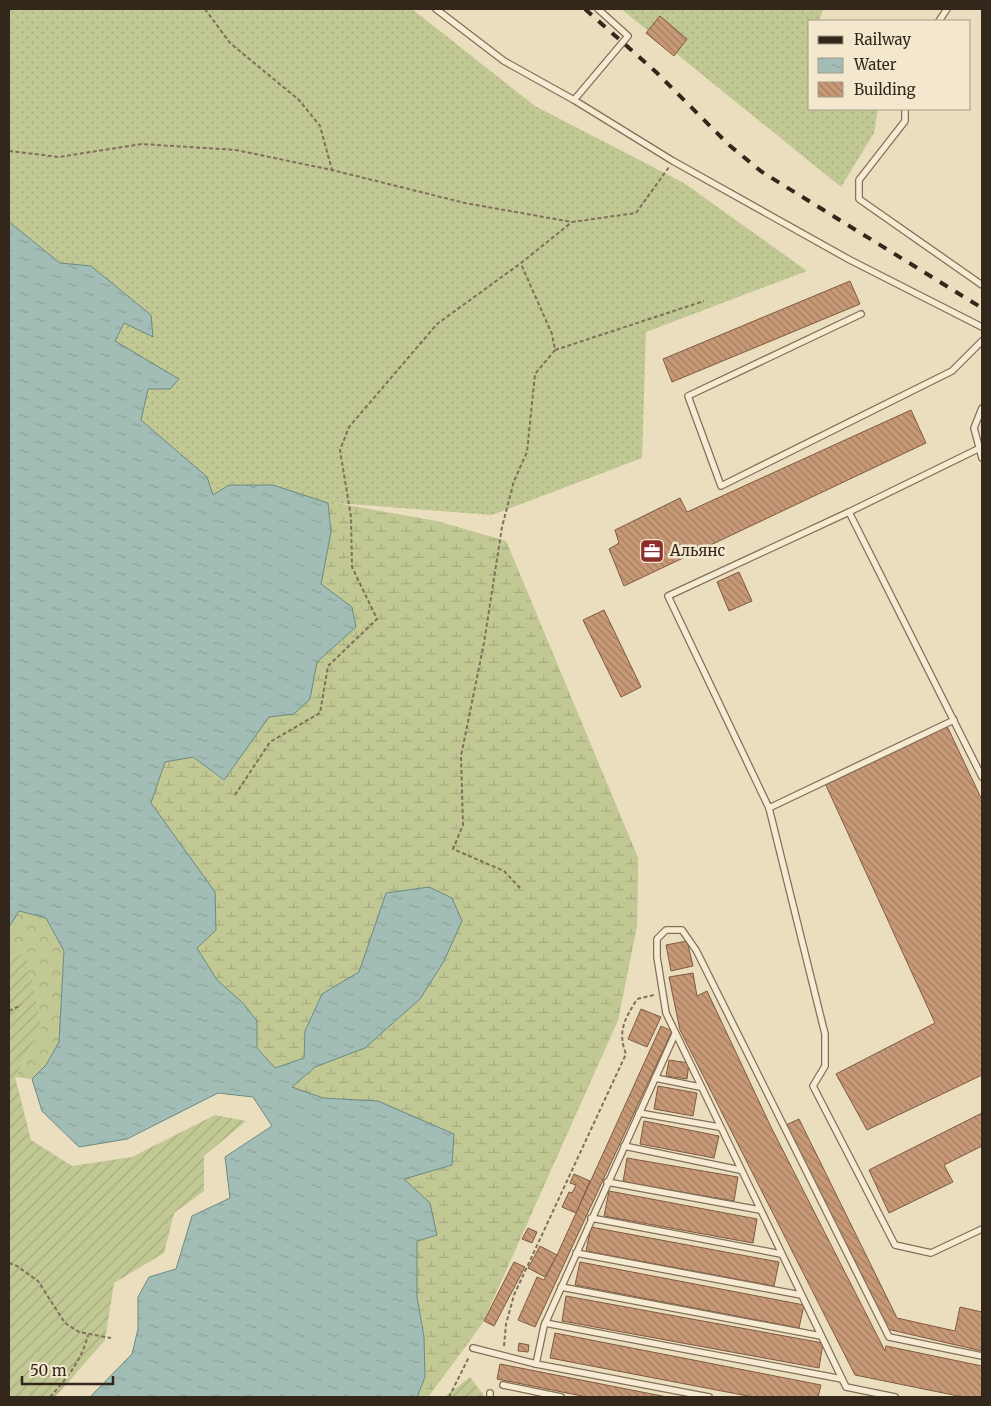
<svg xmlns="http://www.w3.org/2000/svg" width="991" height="1406" font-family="Merriweather,serif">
	<defs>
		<pattern id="grass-dots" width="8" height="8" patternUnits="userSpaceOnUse" patternTransform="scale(1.25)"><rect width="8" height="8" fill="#c1c894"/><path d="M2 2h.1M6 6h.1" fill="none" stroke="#a6ac7f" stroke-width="1.8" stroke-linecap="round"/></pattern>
		<pattern id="forest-crowns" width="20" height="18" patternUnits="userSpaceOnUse" patternTransform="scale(1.25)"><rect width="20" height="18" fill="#c1c894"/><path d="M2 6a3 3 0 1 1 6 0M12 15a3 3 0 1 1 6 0" fill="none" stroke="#a6ac7f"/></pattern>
		<pattern id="wetland-marsh" width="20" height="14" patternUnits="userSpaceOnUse" patternTransform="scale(1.25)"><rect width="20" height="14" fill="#c1c894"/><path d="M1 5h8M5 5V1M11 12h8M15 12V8" fill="none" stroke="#a6ac7f"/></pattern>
		<pattern id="garden-furrows" width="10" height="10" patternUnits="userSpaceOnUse" patternTransform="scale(1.25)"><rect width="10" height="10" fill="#c1c894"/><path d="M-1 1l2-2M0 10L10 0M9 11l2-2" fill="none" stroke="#a6ac7f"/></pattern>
		<pattern id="water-ripples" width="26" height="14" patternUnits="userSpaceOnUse" patternTransform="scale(1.25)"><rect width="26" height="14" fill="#a2bdb5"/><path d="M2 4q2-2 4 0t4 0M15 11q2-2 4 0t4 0" fill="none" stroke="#8ca29b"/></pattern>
		<pattern id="building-back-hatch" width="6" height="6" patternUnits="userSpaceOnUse" patternTransform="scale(1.25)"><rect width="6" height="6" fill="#c79977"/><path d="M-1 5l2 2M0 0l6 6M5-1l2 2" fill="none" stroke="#a27d61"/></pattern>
	</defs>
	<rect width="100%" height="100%" fill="#ebdebf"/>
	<!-- grass -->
	<g fill="url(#grass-dots)">
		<path d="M 9,9 L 412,9 L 535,106 L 684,183 L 807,271 L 646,332 L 642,458 L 492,515 L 336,503 L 436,521 L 506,541 L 638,858 L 637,925 L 618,1020 L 482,1324 L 428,1397 L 417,1397 L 425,1377 L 213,495 L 164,440 L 141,420 L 148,389 L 170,389 L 115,341 L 124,323 L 91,266 L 60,263 L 9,222 Z"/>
		<path d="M 621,9 L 823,9 L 819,21 L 810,21 L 810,109 L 878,109 L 874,133 L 841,187 Z"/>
	</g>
	<!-- forest -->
	<path fill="url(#forest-crowns)" d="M 19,911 L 46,918 L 64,951 L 59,1043 L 46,1065 L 32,1079 L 15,1077 L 42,1027 L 26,954 L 9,959 L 9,927 Z"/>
	<!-- wetland -->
	<path fill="url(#wetland-marsh)" d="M 328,503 L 436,521 L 506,541 L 638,858 L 637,925 L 618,1020 L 482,1324 L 428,1397 L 417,1397 L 425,1377 L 424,1337 L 417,1297 L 417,1241 L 436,1235 L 430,1203 L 403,1179 L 452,1165 L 454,1134 L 378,1101 L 323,1098 L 291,1087 L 315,1067 L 365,1048 L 462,922 L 452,899 L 429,887 L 373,934 L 359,972 L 322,994 L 305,1031 L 304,1058 L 275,1068 L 257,1048 L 257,1021 L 243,1003 L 217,980 L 197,948 L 151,803 L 165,762 L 193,757 L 223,780 L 269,716 L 294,714 L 310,699 L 317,662 L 356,627 L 352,607 L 320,584 L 331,532 Z"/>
	<!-- garden -->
	<g fill="url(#garden-furrows)">
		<path d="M 26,953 L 42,1027 L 15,1077 L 31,1140 L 72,1166 L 132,1157 L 215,1115 L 246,1121 L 204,1156 L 204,1191 L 174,1213 L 164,1253 L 114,1283 L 105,1340 L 55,1397 L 9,1397 L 9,959 Z"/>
		<path d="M 470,1377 L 485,1397 L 444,1397 Z"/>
	</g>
	<!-- water -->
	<path fill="url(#water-ripples)" stroke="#6a8a82" d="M 9,222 L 60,263 L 91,266 L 151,315 L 153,337 L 124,323 L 115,341 L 179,379 L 170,389 L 148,389 L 141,420 L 207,477 L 213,495 L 229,485 L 273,485 L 328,503 L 331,532 L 321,584 L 352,607 L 356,627 L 317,662 L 310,699 L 294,714 L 269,717 L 224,780 L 193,757 L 165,762 L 151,803 L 215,892 L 216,930 L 197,948 L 217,980 L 243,1003 L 257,1021 L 257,1048 L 275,1068 L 304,1058 L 305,1031 L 322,994 L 359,972 L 386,893 L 429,887 L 452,898 L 462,921 L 444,961 L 420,999 L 365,1048 L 315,1067 L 292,1087 L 323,1098 L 378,1101 L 454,1134 L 452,1165 L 404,1179 L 430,1203 L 437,1235 L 417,1241 L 417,1297 L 424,1337 L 425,1377 L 417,1397 L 90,1397 L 132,1354 L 138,1329 L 138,1297 L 149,1277 L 176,1269 L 192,1216 L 230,1198 L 225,1157 L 272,1126 L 253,1097 L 218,1093 L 127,1139 L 79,1147 L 42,1111 L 32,1079 L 46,1065 L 59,1042 L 64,951 L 46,918 L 19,911 L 9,927 Z"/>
	<!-- building -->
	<g fill="url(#building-back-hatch)" stroke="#805a40">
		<path d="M 660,16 L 687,39 L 674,56 L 646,33 Z"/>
		<path d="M 850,281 L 860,304 L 672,382 L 663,359 Z"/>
		<path d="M 911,410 L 926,443 L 624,586 L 609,549 L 619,543 L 615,530 L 680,498 L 687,512 Z"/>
		<path d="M 739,572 L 752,601 L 729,611 L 717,582 Z"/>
		<path d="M 604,610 L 641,687 L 621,697 L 583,620 Z"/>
		<path d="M 947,726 L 982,800 L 982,1075 L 867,1130 L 836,1074 L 935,1023 L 824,781 Z"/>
		<path d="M 687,941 L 693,966 L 671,971 L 666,945 Z"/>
		<path d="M 693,973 L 697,996 L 707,991 L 771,1127 L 885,1351 L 886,1346 L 982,1366 L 982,1397 L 963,1397 L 855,1375 L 680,1030 L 669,977 Z"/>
		<path d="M 641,1009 L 661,1017 L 647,1047 L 628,1039 Z"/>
		<path d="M 661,1026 L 672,1031 L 535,1327 L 518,1320 L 537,1277 L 544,1280 L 557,1255 Z"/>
		<path d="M 669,1060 L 689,1063 L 687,1079 L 666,1076 Z"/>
		<path d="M 658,1086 L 697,1093 L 693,1116 L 654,1109 Z"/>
		<path d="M 982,1113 L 982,1146 L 944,1165 L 953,1182 L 889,1213 L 869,1170 Z"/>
		<path d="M 799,1119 L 897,1318 L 955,1331 L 960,1307 L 982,1312 L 982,1351 L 887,1329 L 786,1125 Z"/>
		<path d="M 644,1121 L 719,1136 L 714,1158 L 640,1144 Z"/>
		<path d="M 627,1158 L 738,1177 L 734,1201 L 623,1182 Z"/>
		<path d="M 574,1174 L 590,1181 L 576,1213 L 562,1207 L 569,1192 L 572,1193 L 576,1185 L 570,1183 Z"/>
		<path d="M 609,1191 L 757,1219 L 753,1243 L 604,1216 Z"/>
		<path d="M 591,1227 L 779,1262 L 774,1286 L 586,1251 Z"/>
		<path d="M 528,1228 L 537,1232 L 532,1243 L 522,1239 Z"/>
		<path d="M 540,1246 L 557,1255 L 545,1277 L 528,1268 Z"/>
		<path d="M 514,1262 L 525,1267 L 494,1326 L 484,1321 Z"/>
		<path d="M 580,1262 L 804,1305 L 799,1328 L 575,1285 Z"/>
		<path d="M 566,1296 L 823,1343 L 819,1368 L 562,1321 Z"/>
		<path d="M 555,1333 L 821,1385 L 818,1397 L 753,1397 L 550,1358 Z"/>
		<path d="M 519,1343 L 529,1345 L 528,1352 L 518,1351 Z"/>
		<path d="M 500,1364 L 667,1397 L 587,1397 L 497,1379 Z"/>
	</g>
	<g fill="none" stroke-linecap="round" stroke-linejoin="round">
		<defs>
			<g id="lane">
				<path d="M 436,9 L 504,61 L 574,100 L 673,161 L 850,260 L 982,327"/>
				<path d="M 939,21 L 947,9"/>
				<path d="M 574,100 L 628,36 L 598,9"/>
				<path d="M 905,109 L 905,121 L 859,180 L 859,199 L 982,285"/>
				<path d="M 861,314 L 688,396 L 721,486 L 952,371 L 982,341"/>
				<path d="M 982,408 L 974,428 L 982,458"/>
				<path d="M 980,448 L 849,512 L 982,777"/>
				<path d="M 849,512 L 668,596 L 769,808 L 954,720"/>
				<path d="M 769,808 L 825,1034 L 825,1066 L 813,1086 L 895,1245 L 931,1253 L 982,1229"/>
				<path d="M 655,1078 L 700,1087"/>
				<path d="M 639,1113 L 719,1127"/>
				<path d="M 624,1146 L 740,1170"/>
				<path d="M 607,1182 L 760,1210"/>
				<path d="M 591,1218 L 781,1254"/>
				<path d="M 576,1253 L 801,1295"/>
				<path d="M 561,1287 L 821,1336"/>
				<path d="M 545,1323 L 842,1379"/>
				<path d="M 473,1348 L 536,1364 L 709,1397"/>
				<path d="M 536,1364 L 544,1326 L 675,1034"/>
				<path d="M 503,1385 L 561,1397"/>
				<path d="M 490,1393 L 490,1397"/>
				<path d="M 895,1397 L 846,1387 L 666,1013 L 657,957 L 657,939 L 666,930 L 682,930 L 696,950 L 889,1337 L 982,1356"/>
			</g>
		</defs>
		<!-- lane casing -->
		<use href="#lane" stroke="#826f59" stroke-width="8"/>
		<!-- path -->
		<g stroke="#826f59" stroke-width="2" stroke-dasharray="4 2.5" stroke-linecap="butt">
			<path d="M 205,9 L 230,43 L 299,100 L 320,126 L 332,170"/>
			<path d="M 9,151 L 59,157 L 142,144 L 236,150 L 332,170 L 465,203 L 572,222 L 636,213 L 669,167"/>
			<path d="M 555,350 L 704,301"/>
			<path d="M 235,795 L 270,742 L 320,713 L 328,666 L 377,619 L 352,567 L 351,517 L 340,450 L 349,427 L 437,324 L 521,263 L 572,222"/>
			<path d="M 520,888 L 504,871 L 453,849 L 463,825 L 461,756 L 484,643 L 502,527 L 514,481 L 527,452 L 535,374 L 555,350 L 552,334 L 521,264"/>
			<path d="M 9,1011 L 21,1005"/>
			<path d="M 9,1263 L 17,1266 L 38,1281 L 65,1323 L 79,1332 L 111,1338"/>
			<path d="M 504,1346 L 506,1324 L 514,1295 L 626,1054 C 617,1031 625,1019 637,999 L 654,995"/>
			<path d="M 50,1397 C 67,1378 82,1360 88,1335"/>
			<path d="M 449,1397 L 469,1357"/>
		</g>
		<!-- lane -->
		<use href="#lane" stroke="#f6ebd2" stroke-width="5.5"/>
		<!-- rail -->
		<path stroke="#33271c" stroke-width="4" stroke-dasharray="9 9" stroke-linecap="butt" d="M 585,9 L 656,72 L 729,145 L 762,172 L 982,308"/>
	</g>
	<!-- icons -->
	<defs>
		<symbol id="office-square" viewBox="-11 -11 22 22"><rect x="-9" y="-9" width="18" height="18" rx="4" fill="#8e2d2d" stroke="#f3e8ce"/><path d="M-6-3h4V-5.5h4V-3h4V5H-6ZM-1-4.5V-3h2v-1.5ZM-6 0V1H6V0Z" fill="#fff"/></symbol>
	</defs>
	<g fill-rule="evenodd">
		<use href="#office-square" x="638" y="537" width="28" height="28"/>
	</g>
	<g text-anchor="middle" stroke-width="5" stroke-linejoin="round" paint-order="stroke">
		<!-- poi labels -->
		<g font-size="15" fill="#33271c" stroke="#f3e8ce" text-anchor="start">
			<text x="670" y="556">Альянс</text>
		</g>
	</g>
	<!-- border -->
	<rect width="991" height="1406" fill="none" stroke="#33271c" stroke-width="20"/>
	<!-- legend -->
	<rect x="808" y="20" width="162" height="90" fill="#f3e8ce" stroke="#a69b87"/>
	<rect x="818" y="36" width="25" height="8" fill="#33271c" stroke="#a69b87"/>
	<text x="854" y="45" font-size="15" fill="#33271c">Railway</text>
	<rect x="818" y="58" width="25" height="15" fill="url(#water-ripples)" stroke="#a69b87"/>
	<text x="854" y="70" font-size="15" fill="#33271c">Water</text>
	<rect x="818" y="82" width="25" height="15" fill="url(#building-back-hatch)" stroke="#a69b87"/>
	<text x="854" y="95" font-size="15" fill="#33271c">Building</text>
	<!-- scale -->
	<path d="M22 1376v8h91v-8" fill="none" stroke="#33271c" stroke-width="2.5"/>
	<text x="30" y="1376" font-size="15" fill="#33271c" stroke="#f3e8ce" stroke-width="4" paint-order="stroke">50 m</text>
</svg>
